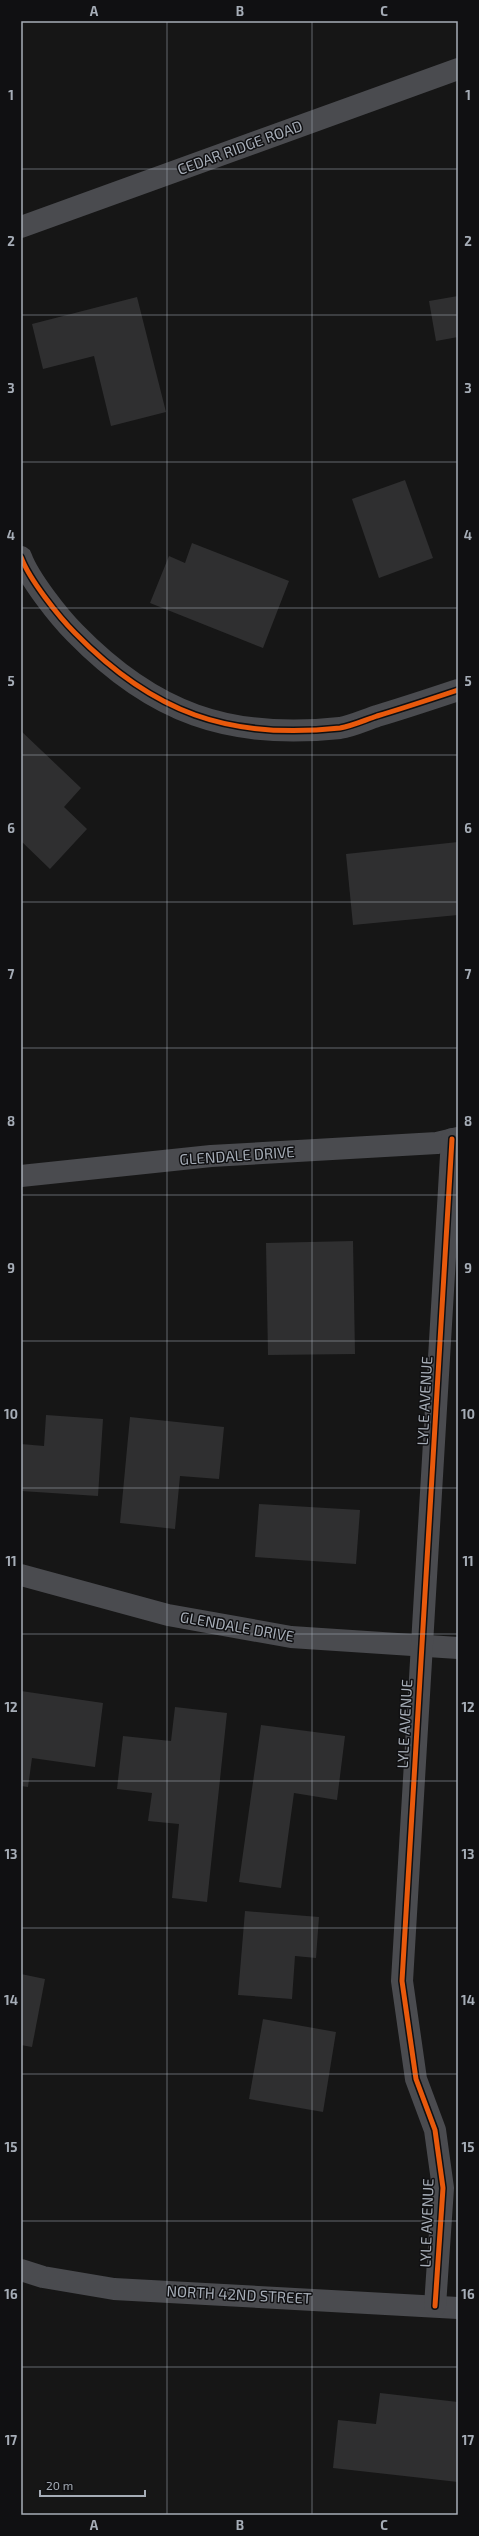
<svg xmlns="http://www.w3.org/2000/svg" width="479" height="2536" font-family="'Exo 2',sans-serif">
	<rect width="100%" height="100%" fill="#161616"/>
	<!-- building -->
	<g fill="#2f2f30">
		<path d="M 458,296 L 458,337 L 436,341 L 429,301 Z"/>
		<path d="M 137,297 L 166,412 L 111,426 L 94,356 L 43,369 L 32,324 Z"/>
		<path d="M 405,480 L 433,558 L 379,578 L 352,499 Z"/>
		<path d="M 192,543 L 289,581 L 263,648 L 150,603 L 169,556 L 185,563 Z"/>
		<path d="M 21,731 L 81,788 L 64,807 L 87,829 L 50,869 L 21,841 Z"/>
		<path d="M 458,842 L 458,915 L 353,925 L 346,854 Z"/>
		<path d="M 353,1241 L 355,1354 L 268,1355 L 266,1243 Z"/>
		<path d="M 46,1415 L 103,1419 L 98,1496 L 21,1491 L 21,1444 L 44,1446 Z"/>
		<path d="M 130,1417 L 224,1427 L 219,1479 L 180,1476 L 175,1529 L 120,1523 Z"/>
		<path d="M 259,1504 L 360,1510 L 356,1564 L 255,1557 Z"/>
		<path d="M 21,1691 L 103,1703 L 95,1767 L 32,1758 L 28,1787 L 21,1786 Z"/>
		<path d="M 175,1707 L 227,1713 L 207,1902 L 172,1898 L 179,1824 L 148,1821 L 152,1793 L 117,1789 L 123,1736 L 171,1741 Z"/>
		<path d="M 261,1725 L 345,1736 L 337,1800 L 294,1793 L 281,1888 L 239,1882 Z"/>
		<path d="M 245,1911 L 319,1917 L 316,1958 L 295,1956 L 292,1999 L 238,1995 Z"/>
		<path d="M 21,1974 L 45,1979 L 32,2047 L 21,2045 Z"/>
		<path d="M 263,2019 L 336,2032 L 323,2112 L 249,2099 Z"/>
		<path d="M 380,2393 L 458,2402 L 458,2482 L 333,2468 L 338,2420 L 376,2424 Z"/>
	</g>
	<g fill="none" stroke-linecap="round" stroke-linejoin="round">
		<!-- street -->
		<g stroke="#4a4b4f" stroke-width="22">
			<path d="M 21,227 L 458,69"/>
			<path d="M 21,557 C 29,579 59,617 75,633 C 153,713 229,740 340,728 C 352,726 365,720 377,716 C 404,708 431,699 458,690"/>
			<path d="M 21,1176 L 211,1156 L 437,1143 L 458,1138"/>
			<path d="M 21,1575 L 168,1615 L 291,1637 L 458,1648"/>
			<path d="M 21,2270 L 43,2277 L 114,2289 L 458,2308"/>
			<path d="M 435,2306 L 443,2188 L 435,2130 L 416,2079 L 402,1981 L 452,1139"/>
		</g>
		<defs>
			<g id="cycleway">
				<path d="M 21,557 C 29,579 59,617 75,633 C 153,713 229,740 340,728 C 352,726 365,720 377,716 C 404,708 431,699 458,690"/>
				<path d="M 435,2306 L 443,2188 L 435,2130 L 416,2079 L 402,1981 L 452,1139"/>
			</g>
		</defs>
		<!-- cycleway casing -->
		<use href="#cycleway" stroke="#101012" stroke-width="8"/>
		<!-- cycleway -->
		<use href="#cycleway" stroke="#e8590c" stroke-width="5"/>
	</g>
	<!-- grid -->
	<path fill="none" stroke="#a6adb7" stroke-width="1" stroke-opacity="0.55" d="M 167,21 L 167,2515M 312,21 L 312,2515M 21,169 L 458,169M 21,315 L 458,315M 21,462 L 458,462M 21,608 L 458,608M 21,755 L 458,755M 21,902 L 458,902M 21,1048 L 458,1048M 21,1195 L 458,1195M 21,1341 L 458,1341M 21,1488 L 458,1488M 21,1634 L 458,1634M 21,1781 L 458,1781M 21,1928 L 458,1928M 21,2074 L 458,2074M 21,2221 L 458,2221M 21,2367 L 458,2367"/>
	<g text-anchor="middle" stroke-width="3" stroke-linejoin="round" paint-order="stroke">
		<!-- street labels -->
		<g font-size="15" fill="#a6adb7" stroke="#101012">
			<text transform="translate(240 148) rotate(-20)" y="5">CEDAR RIDGE ROAD</text>
			<text transform="translate(237 1156) rotate(-4)" y="5">GLENDALE DRIVE</text>
			<text transform="translate(425 1401) rotate(-87)" y="5">LYLE AVENUE</text>
			<text transform="translate(237 1627) rotate(10)" y="5">GLENDALE DRIVE</text>
			<text transform="translate(405 1724) rotate(-87)" y="5">LYLE AVENUE</text>
			<text transform="translate(427 2223) rotate(-88)" y="5">LYLE AVENUE</text>
			<text transform="translate(239 2295) rotate(3)" y="5">NORTH 42ND STREET</text>
		</g>
	</g>
	<!-- border -->
	<rect width="479" height="2536" fill="none" stroke="#101012" stroke-width="44"/>
	<!-- scale -->
	<path d="M40 2490v6h105v-6" fill="none" stroke="#a6adb7" stroke-width="2"/>
	<text x="46" y="2490" font-size="12" fill="#a6adb7" stroke="#101012" stroke-width="3" paint-order="stroke">20 m</text>
	<rect x="22" y="22" width="435" height="2492" fill="none" stroke="#a6adb7" stroke-width="1.5"/>
	<g font-size="13" text-anchor="middle" font-weight="bold" fill="#a6adb7">
		<text x="94" y="16">A</text>
		<text x="240" y="16">B</text>
		<text x="384" y="16">C</text>
		<text x="11" y="100">1</text>
		<text x="468" y="100">1</text>
		<text x="11" y="246">2</text>
		<text x="468" y="246">2</text>
		<text x="11" y="393">3</text>
		<text x="468" y="393">3</text>
		<text x="11" y="540">4</text>
		<text x="468" y="540">4</text>
		<text x="11" y="686">5</text>
		<text x="468" y="686">5</text>
		<text x="11" y="833">6</text>
		<text x="468" y="833">6</text>
		<text x="11" y="979">7</text>
		<text x="468" y="979">7</text>
		<text x="11" y="1126">8</text>
		<text x="468" y="1126">8</text>
		<text x="11" y="1273">9</text>
		<text x="468" y="1273">9</text>
		<text x="11" y="1419">10</text>
		<text x="468" y="1419">10</text>
		<text x="11" y="1566">11</text>
		<text x="468" y="1566">11</text>
		<text x="11" y="1712">12</text>
		<text x="468" y="1712">12</text>
		<text x="11" y="1859">13</text>
		<text x="468" y="1859">13</text>
		<text x="11" y="2005">14</text>
		<text x="468" y="2005">14</text>
		<text x="11" y="2152">15</text>
		<text x="468" y="2152">15</text>
		<text x="11" y="2299">16</text>
		<text x="468" y="2299">16</text>
		<text x="11" y="2445">17</text>
		<text x="468" y="2445">17</text>
		<text x="94" y="2530">A</text>
		<text x="240" y="2530">B</text>
		<text x="384" y="2530">C</text>
	</g>
</svg>
